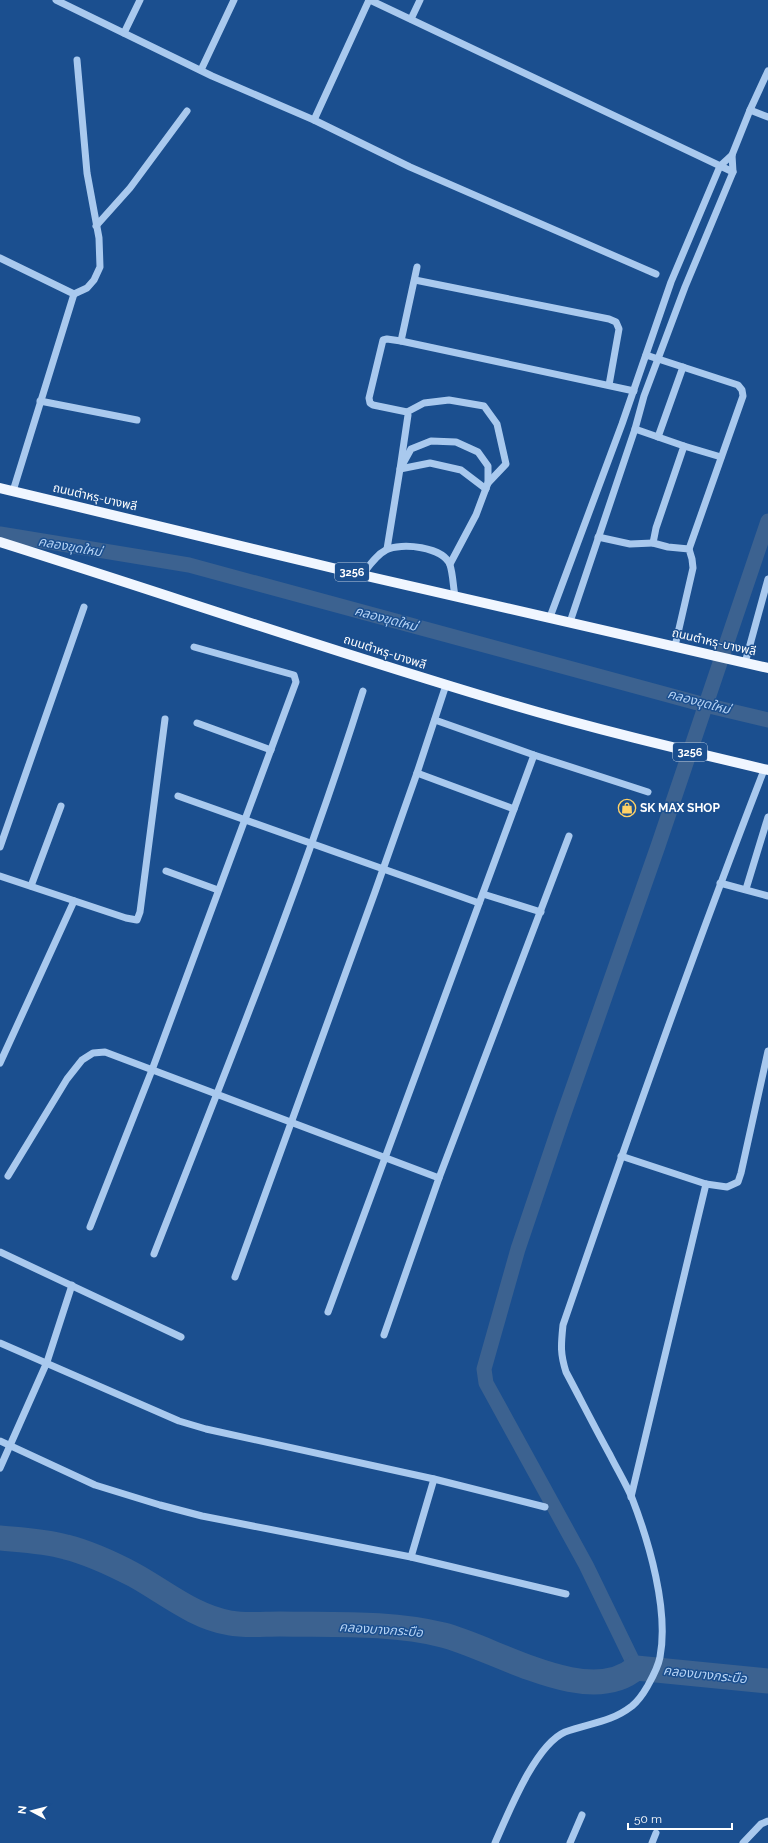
<svg xmlns="http://www.w3.org/2000/svg" width="768" height="1843" font-family="Raleway,'Noto Sans Thai',sans-serif">
	<rect width="100%" height="100%" fill="#1b4f8f"/>
	<g fill="none" stroke-linecap="round" stroke-linejoin="round">
		<!-- canal -->
		<g stroke="#3c6290" stroke-width="15">
			<path d="M 0,534 L 189,565 L 705,705 L 768,720"/>
			<path d="M 636,1668 L 586,1565 L 486,1383 L 484,1369 L 518,1249 L 562,1119 L 658,846 L 768,521"/>
		</g>
		<!-- river -->
		<path stroke="#3c6290" stroke-width="25" d="M 0,1538 C 22,1540 45,1541 66,1547 C 90,1553 113,1564 134,1575 C 165,1592 194,1617 230,1623 C 245,1626 264,1624 280,1624 C 334,1625 391,1622 443,1635 C 495,1648 588,1709 636,1668 L 768,1681"/>
		<!-- minor -->
		<g stroke="#a9c9ee" stroke-width="7">
			<path d="M 56,0 L 212,76 L 314,120 L 410,167 L 656,274"/>
			<path d="M 370,0 L 733,172"/>
			<path d="M 411,19 L 420,0"/>
			<path d="M 124,33 L 140,0"/>
			<path d="M 201,70 L 234,0"/>
			<path d="M 750,110 L 768,117"/>
			<path d="M 314,120 L 369,0"/>
			<path d="M 96,226 L 130,188 L 187,111"/>
			<path d="M 0,258 L 74,294 L 13,491"/>
			<path d="M 415,280 L 609,319 L 616,322 L 619,329 L 609,385"/>
			<path d="M 74,294 L 87,288 L 94,280 L 100,267 L 99,238 L 87,173 L 77,60"/>
			<path d="M 401,341 L 417,267"/>
			<path d="M 646,355 L 738,385 L 742,390 L 743,396 L 689,549"/>
			<path d="M 40,401 L 137,420"/>
			<path d="M 407,412 L 424,403 L 449,400 L 484,406 L 497,424 L 506,464 L 488,483"/>
			<path d="M 635,429 L 684,446 L 656,528 L 653,543 L 668,547 L 689,549 L 692,559 L 693,568 L 675,646"/>
			<path d="M 658,437 L 683,367"/>
			<path d="M 684,446 L 721,457"/>
			<path d="M 486,489 L 461,470 L 430,463 L 400,469 L 408,415 L 407,412 L 373,405 L 370,403 L 369,398 L 383,340 L 387,339 L 401,341 L 634,391"/>
			<path d="M 598,537 L 630,544 L 653,543"/>
			<path d="M 387,549 L 400,469 L 411,449 L 431,441 L 456,442 L 478,452 L 488,466 L 488,483 L 476,515 L 450,564"/>
			<path d="M 362,575 C 369,566 376,555 386,550 C 401,542 444,547 450,565 C 453,574 453,586 455,596"/>
			<path d="M 550,617 L 622,424 L 671,282 L 720,166 L 732,155"/>
			<path d="M 570,622 L 635,429 L 644,396 L 685,287 L 733,172 L 732,155 L 750,110 L 768,71"/>
			<path d="M 745,663 L 768,579"/>
			<path d="M 435,720 L 534,755 L 648,792"/>
			<path d="M 197,723 L 271,750"/>
			<path d="M 417,773 L 514,809"/>
			<path d="M 178,796 L 479,903"/>
			<path d="M 0,847 L 84,607"/>
			<path d="M 166,871 L 218,890"/>
			<path d="M 0,876 L 126,918 L 137,920 L 140,912 L 165,719"/>
			<path d="M 720,883 L 768,896"/>
			<path d="M 31,886 L 61,806"/>
			<path d="M 746,889 L 768,817"/>
			<path d="M 483,894 L 541,912"/>
			<path d="M 0,1063 L 74,901"/>
			<path d="M 621,1156 L 706,1184 L 727,1187 L 738,1182 L 741,1173 L 768,1051"/>
			<path d="M 8,1176 L 67,1079 L 82,1060 L 93,1053 L 105,1052 L 439,1178"/>
			<path d="M 90,1227 L 152,1070 L 296,682 L 294,675 L 194,647"/>
			<path d="M 0,1252 L 181,1337"/>
			<path d="M 154,1254 C 227,1067 303,882 363,691"/>
			<path d="M 235,1277 L 375,892 L 417,773 L 446,685"/>
			<path d="M 328,1312 L 534,755"/>
			<path d="M 384,1335 L 439,1178 L 569,836"/>
			<path d="M 0,1343 L 179,1421 L 206,1429 L 434,1479 L 545,1507"/>
			<path d="M 0,1441 L 95,1485 L 160,1505 L 202,1516 L 411,1557 L 566,1594"/>
			<path d="M 0,1468 L 47,1362 L 72,1285"/>
			<path d="M 631,1497 L 706,1184"/>
			<path d="M 411,1557 L 434,1479"/>
			<path d="M 495,1843 C 508,1814 535,1745 565,1732 C 589,1723 610,1723 632,1706 C 638,1701 643,1694 647,1687 C 652,1678 658,1668 660,1657 C 669,1610 649,1542 632,1498 C 626,1484 617,1469 610,1455 C 595,1428 581,1400 566,1372 C 560,1353 561,1345 563,1325 C 627,1139 693,953 764,770"/>
			<path d="M 570,1843 L 582,1815"/>
			<path d="M 652,1843 L 656,1833"/>
			<path d="M 743,1843 L 761,1824 L 768,1821"/>
		</g>
		<!-- major -->
		<g stroke="#f0f6ff" stroke-width="10">
			<path d="M 0,488 L 362,575 L 768,668"/>
			<path d="M 0,542 C 168,595 334,652 503,702 C 590,728 679,749 768,770"/>
		</g>
	</g>
	<!-- icons -->
	<defs>
		<symbol id="shop-ring" viewBox="-11 -11 22 22"><circle r="9.5" fill="#1b4f8f" stroke="#ffd166" stroke-width="1.5"/><path d="M-5-2.5h2.3a2.7 3.5 0 0 1 5.4 0H5L5.5 6h-11ZM-1.5-2.5h3a1.5 2.3 0 0 0-3 0Z" fill="#ffd166"/></symbol>
	</defs>
	<g fill-rule="evenodd">
		<use href="#shop-ring" x="617" y="798" width="20" height="20"/>
	</g>
	<g text-anchor="middle" stroke-width="3" stroke-linejoin="round" paint-order="stroke">
		<!-- shield labels -->
		<g fill="#1b4f8f" stroke="#bbcadd" stroke-width="1">
			<rect x="335" y="563" width="34" height="18" rx="3"/>
			<rect x="673" y="743" width="34" height="18" rx="3"/>
		</g>
		<g font-size="11" font-weight="bold" fill="#fff">
			<text x="352" y="576">3256</text>
			<text x="690" y="756">3256</text>
		</g>
		<!-- street labels -->
		<g font-size="12" fill="#fff" stroke="#1b4f8f">
			<text transform="translate(95 497) rotate(13)" y="4">ถนนตำหรุ-บางพลี</text>
			<text transform="translate(714 642) rotate(13)" y="4">ถนนตำหรุ-บางพลี</text>
			<text transform="translate(385 652) rotate(18)" y="4">ถนนตำหรุ-บางพลี</text>
		</g>
		<!-- poi labels -->
		<g font-size="12" font-weight="bold" fill="#fff" stroke="#1b4f8f" text-anchor="start">
			<text x="640" y="812">SK MAX SHOP</text>
		</g>
		<!-- water labels -->
		<g font-size="13" font-style="italic" fill="#b5d3f5" stroke="#1b4f8f">
			<text transform="translate(70 546) rotate(10)" y="5">คลองขุดใหม่</text>
			<text transform="translate(386 618) rotate(15)" y="5">คลองขุดใหม่</text>
			<text transform="translate(699 701) rotate(15)" y="5">คลองขุดใหม่</text>
			<text transform="translate(381 1629) rotate(4)" y="5">คลองบางกระบือ</text>
			<text transform="translate(705 1674) rotate(6)" y="5">คลองบางกระบือ</text>
		</g>
	</g>
	<!-- north arrow -->
	<g transform="translate(32 1811) rotate(277)" stroke="#1b4f8f" stroke-width="3" paint-order="stroke">
	<path d="M0-3L7 15L0 10L-7 15Z" fill="#ffffff"/>
	<text y="-6" font-size="11" font-weight="bold" text-anchor="middle" fill="#ffffff">N</text>
	</g>
	<!-- scale -->
	<path d="M628 1823v6h104v-6" fill="none" stroke="#ffffff" stroke-width="2"/>
	<text x="634" y="1823" font-size="12" fill="#ffffff" stroke="#1b4f8f" stroke-width="3" paint-order="stroke">50 m</text>
</svg>
